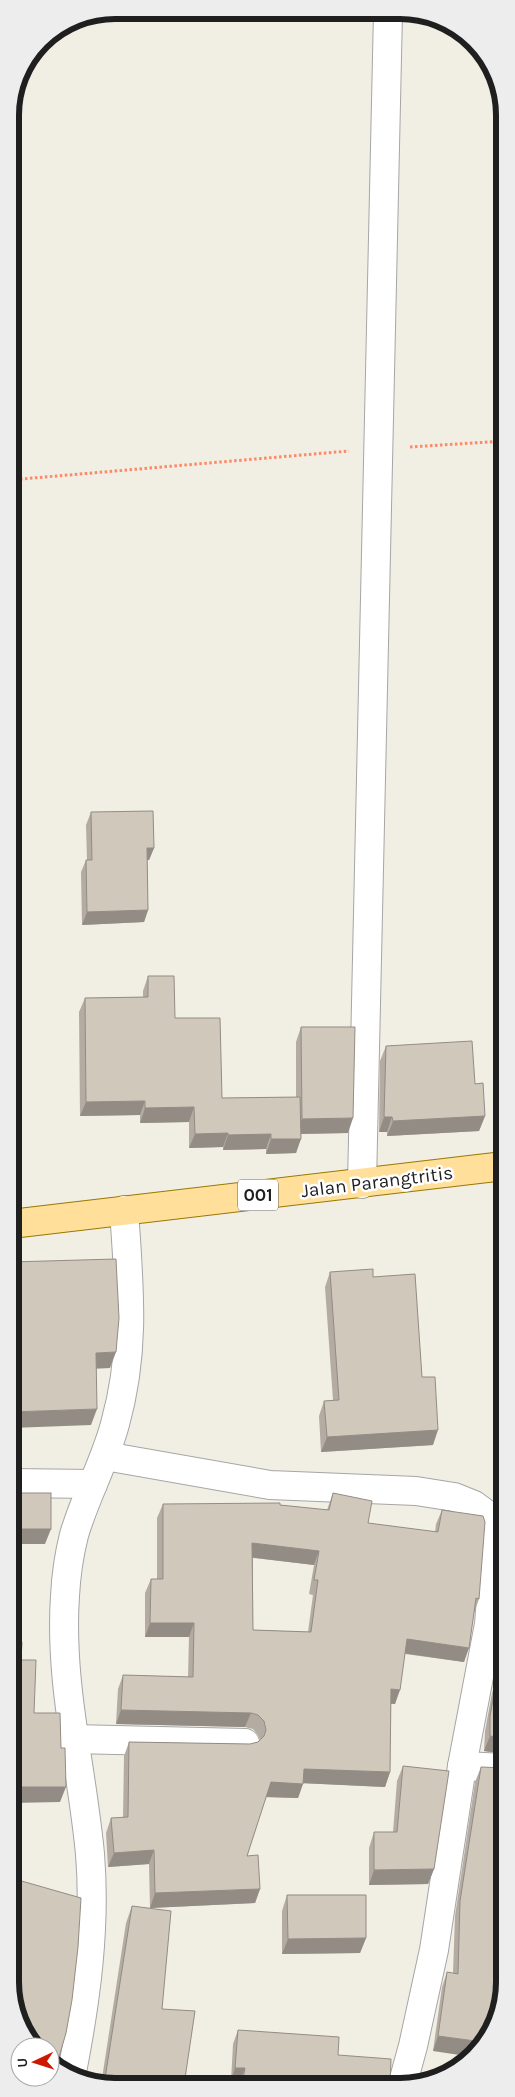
<svg xmlns="http://www.w3.org/2000/svg" width="515" height="2097" font-family="Karla,sans-serif">
	<rect width="100%" height="100%" fill="#f1eee4"/>
	<g fill="none" stroke-linecap="round" stroke-linejoin="round">
		<defs>
			<g id="minor">
				<path d="M 362,1184 L 388,12"/>
				<path d="M 105,1456 L 270,1485 L 416,1491 L 454,1497 L 474,1505 L 489,1516 L 496,1534 L 489,1624 L 462,1766 L 434,1950 L 413,2046 L 402,2086"/>
				<path d="M 11,1483 L 93,1484"/>
				<path d="M 73,1739 L 245,1743"/>
				<path d="M 462,1766 L 505,1768"/>
				<path d="M 72,2072 C 86,2000 96,1927 90,1854 C 82,1768 59,1683 65,1596 C 66,1576 69,1555 74,1535 C 85,1497 105,1462 115,1424 C 136,1349 129,1286 124,1210"/>
			</g>
			<path id="primary" d="M 11,1224 L 504,1166"/>
		</defs>
		<!-- minor casing -->
		<use href="#minor" stroke="#a6a6a6" stroke-width="30"/>
		<!-- primary casing -->
		<use href="#primary" stroke="#997800" stroke-width="30"/>
		<!-- path -->
		<g stroke="#f86" stroke-width="3" stroke-dasharray="2.5 2.5" stroke-linecap="butt">
			<path d="M 410,447 L 504,441"/>
			<path d="M 10,480 L 349,451"/>
		</g>
		<!-- minor -->
		<use href="#minor" stroke="#fff" stroke-width="28"/>
		<!-- primary -->
		<use href="#primary" stroke="#ffdf9a" stroke-width="28"/>
	</g>
	<!-- wall -->
	<g fill="#b4aca2" fill-rule="evenodd">
		<path d="M 91,812 L 154,848 L 149,860 L 147,860 L 148,910 L 144,922 L 82,925 L 81,872 L 86,860 L 87,860 L 86,825 Z"/>
		<path d="M 148,976 L 175,1018 L 222,1098 L 296,1097 L 296,1042 L 301,1027 L 348,1133 L 301,1134 L 296,1153 L 266,1154 L 266,1149 L 223,1150 L 223,1147 L 189,1148 L 189,1122 L 140,1123 L 140,1115 L 80,1116 L 79,1012 L 85,998 L 143,997 L 143,991 Z"/>
		<path d="M 386,1046 L 475,1084 L 485,1116 L 479,1131 L 387,1136 L 387,1132 L 379,1132 L 380,1061 Z"/>
		<path d="M 330,1272 L 373,1277 L 422,1377 L 433,1445 L 321,1452 L 319,1416 L 324,1401 L 333,1400 L 325,1287 Z"/>
		<path d="M 333,1493 L 368,1523 L 435,1532 L 436,1524 L 442,1510 L 479,1599 L 474,1613 L 464,1662 L 405,1654 L 395,1704 L 391,1704 L 390,1772 L 385,1787 L 303,1783 L 298,1798 L 266,1797 L 247,1856 L 260,1889 L 255,1903 L 150,1908 L 149,1864 L 108,1867 L 106,1833 L 111,1818 L 123,1818 L 124,1756 L 129,1742 L 250,1744 L 258,1742 L 260,1740 L 258,1735 L 253,1729 L 245,1727 L 116,1724 L 118,1689 L 123,1675 L 188,1677 L 189,1637 L 145,1637 L 145,1593 L 151,1579 L 157,1579 L 157,1518 L 163,1504 L 280,1505 L 327,1510 ZM 253,1558 L 314,1565 L 309,1594 L 313,1595 L 308,1632 L 253,1630 Z"/>
		<path d="M 497,1678 L 505,1678 L 505,1754 L 484,1751 L 485,1731 L 492,1693 Z"/>
		<path d="M 403,1766 L 434,1869 L 428,1884 L 369,1885 L 369,1848 L 374,1832 L 393,1832 L 397,1781 Z"/>
		<path d="M 481,1767 L 505,1989 L 433,2051 L 442,1987 L 447,1972 L 453,1973 L 455,1916 L 475,1782 Z"/>
		<path d="M 287,1895 L 366,1938 L 360,1953 L 282,1954 L 282,1911 Z"/>
		<path d="M 132,1906 L 162,2009 L 184,2085 L 101,2085 L 126,1923 Z"/>
		<path d="M 238,2030 L 338,2055 L 390,2086 L 239,2085 L 240,2081 L 231,2081 L 233,2044 Z"/>
	</g>
	<!-- shaded-wall -->
	<g fill="#928c84">
		<path d="M 147,848 L 154,848 L 149,860 L 142,860 Z"/>
		<path d="M 148,910 L 144,922 L 82,925 L 87,912 Z"/>
		<path d="M 145,1101 L 140,1115 L 80,1116 L 86,1102 Z"/>
		<path d="M 194,1107 L 189,1122 L 140,1123 L 145,1108 Z"/>
		<path d="M 485,1116 L 479,1131 L 387,1136 L 393,1121 Z"/>
		<path d="M 384,1117 L 392,1117 L 387,1132 L 379,1132 Z"/>
		<path d="M 353,1118 L 348,1133 L 296,1134 L 302,1119 Z"/>
		<path d="M 228,1133 L 223,1147 L 189,1148 L 195,1134 Z"/>
		<path d="M 271,1134 L 266,1149 L 223,1150 L 228,1135 Z"/>
		<path d="M 271,1139 L 301,1139 L 296,1153 L 266,1154 Z"/>
		<path d="M 116,1352 L 110,1368 L 90,1369 L 96,1353 Z"/>
		<path d="M 97,1409 L 91,1425 L 11,1428 L 11,1412 Z"/>
		<path d="M 438,1430 L 433,1445 L 321,1452 L 327,1437 Z"/>
		<path d="M 11,1529 L 51,1529 L 45,1544 L 11,1544 Z"/>
		<path d="M 252,1543 L 319,1551 L 314,1565 L 247,1557 Z"/>
		<path d="M 150,1623 L 194,1623 L 189,1637 L 145,1637 Z"/>
		<path d="M 407,1639 L 469,1648 L 464,1662 L 402,1653 Z"/>
		<path d="M 391,1689 L 400,1690 L 395,1704 L 386,1703 Z"/>
		<path d="M 121,1710 L 251,1713 L 245,1727 L 116,1724 Z"/>
		<path d="M 490,1736 L 505,1738 L 505,1754 L 484,1751 Z"/>
		<path d="M 304,1769 L 390,1772 L 385,1787 L 299,1783 Z"/>
		<path d="M 271,1782 L 303,1784 L 298,1798 L 265,1797 Z"/>
		<path d="M 11,1787 L 66,1787 L 60,1802 L 11,1803 Z"/>
		<path d="M 154,1850 L 149,1864 L 108,1867 L 114,1853 Z"/>
		<path d="M 434,1869 L 428,1884 L 369,1885 L 374,1870 Z"/>
		<path d="M 260,1889 L 255,1903 L 150,1908 L 155,1893 Z"/>
		<path d="M 366,1938 L 360,1953 L 282,1954 L 288,1939 Z"/>
		<path d="M 438,2036 L 483,2042 L 479,2052 L 473,2057 L 433,2051 Z"/>
		<path d="M 235,2068 L 245,2068 L 240,2081 L 231,2081 Z"/>
	</g>
	<!-- building -->
	<g fill="#d1c8bc" stroke="#928c84" fill-rule="evenodd">
		<path d="M 153,811 L 154,848 L 147,848 L 148,910 L 87,912 L 86,860 L 92,860 L 91,812 Z"/>
		<path d="M 148,976 L 174,976 L 175,1018 L 220,1018 L 222,1098 L 300,1097 L 301,1139 L 271,1139 L 271,1134 L 228,1135 L 228,1133 L 195,1134 L 194,1107 L 145,1108 L 145,1101 L 86,1102 L 85,998 L 148,997 Z"/>
		<path d="M 301,1027 L 355,1027 L 353,1118 L 302,1119 Z"/>
		<path d="M 472,1041 L 475,1084 L 483,1083 L 485,1116 L 393,1121 L 392,1117 L 384,1117 L 386,1046 Z"/>
		<path d="M 116,1259 L 119,1318 L 116,1352 L 96,1353 L 97,1409 L 11,1412 L 11,1262 Z"/>
		<path d="M 373,1269 L 373,1277 L 415,1274 L 422,1377 L 435,1377 L 438,1430 L 327,1437 L 324,1401 L 339,1400 L 330,1272 Z"/>
		<rect x="11" y="1493" width="40" height="36"/>
		<path d="M 333,1493 L 372,1501 L 368,1523 L 438,1532 L 442,1510 L 483,1516 L 485,1522 L 479,1599 L 476,1598 L 469,1648 L 407,1639 L 400,1690 L 391,1689 L 390,1772 L 304,1769 L 303,1784 L 271,1782 L 247,1856 L 258,1855 L 260,1889 L 155,1893 L 154,1850 L 114,1853 L 111,1818 L 128,1817 L 129,1742 L 250,1744 L 258,1742 L 264,1736 L 266,1730 L 264,1721 L 258,1715 L 251,1713 L 121,1710 L 123,1675 L 193,1677 L 194,1623 L 150,1623 L 151,1579 L 163,1579 L 163,1504 L 280,1503 L 280,1505 L 329,1510 ZM 252,1543 L 319,1551 L 314,1580 L 318,1580 L 311,1632 L 253,1630 Z"/>
		<path d="M 11,1615 L 19,1616 L 18,1642 L 22,1642 L 21,1660 L 36,1660 L 34,1713 L 60,1713 L 61,1748 L 65,1748 L 66,1787 L 11,1787 Z"/>
		<path d="M 497,1678 L 505,1678 L 505,1738 L 490,1736 L 490,1716 Z"/>
		<path d="M 403,1766 L 449,1771 L 434,1869 L 374,1870 L 374,1832 L 397,1832 Z"/>
		<path d="M 481,1767 L 505,1768 L 505,1989 L 483,2042 L 438,2036 L 447,1972 L 458,1974 L 460,1901 Z"/>
		<path d="M 11,1878 L 81,1898 L 78,1947 L 72,2000 L 66,2033 L 57,2064 L 50,2060 L 50,2047 L 34,2047 L 11,1997 Z"/>
		<path d="M 287,1895 L 366,1895 L 366,1938 L 288,1939 Z"/>
		<path d="M 132,1906 L 171,1911 L 162,2009 L 195,2011 L 184,2085 L 104,2085 Z"/>
		<path d="M 238,2030 L 339,2037 L 338,2055 L 391,2059 L 390,2086 L 242,2085 L 245,2068 L 235,2068 Z"/>
	</g>
	<g text-anchor="middle" stroke-width="5" stroke-linejoin="round" paint-order="stroke">
		<!-- shield labels -->
		<rect fill="#fff" stroke="#626262" stroke-width="1" x="238" y="1179.5" width="40" height="31" rx="4"/>
		<g font-size="18" font-weight="bold" fill="#1f1f1f">
			<text x="258" y="1201">001</text>
		</g>
		<!-- street labels -->
		<g font-size="19" fill="#1f1f1f" stroke="#fff">
			<text transform="translate(377 1181) rotate(-7)" y="7">Jalan Parangtritis</text>
		</g>
	</g>
	<!-- crop -->
	<path d="M0 0H515V2097H0ZM115 19H400A96 96 0 0 1 496 115V1982A96 96 0 0 1 400 2078H115A96 96 0 0 1 19 1982V115A96 96 0 0 1 115 19Z" fill="#ededed" fill-rule="evenodd"/>
	<path fill="none" stroke="#1f1f1f" stroke-width="6" d="M115 19H400A96 96 0 0 1 496 115V1982A96 96 0 0 1 400 2078H115A96 96 0 0 1 19 1982V115A96 96 0 0 1 115 19Z"/>
	<!-- north arrow -->
	<g transform="translate(35 2062) rotate(266)"><circle r="24" fill="#ffffff" stroke="#a5a5a5"/>
	<path d="M0-4L9 19L0 12L-9 19Z" fill="#cd1800"/>
	<text y="-8" font-size="14" font-weight="bold" text-anchor="middle" fill="#1f1f1f">U</text>
	</g>
</svg>
